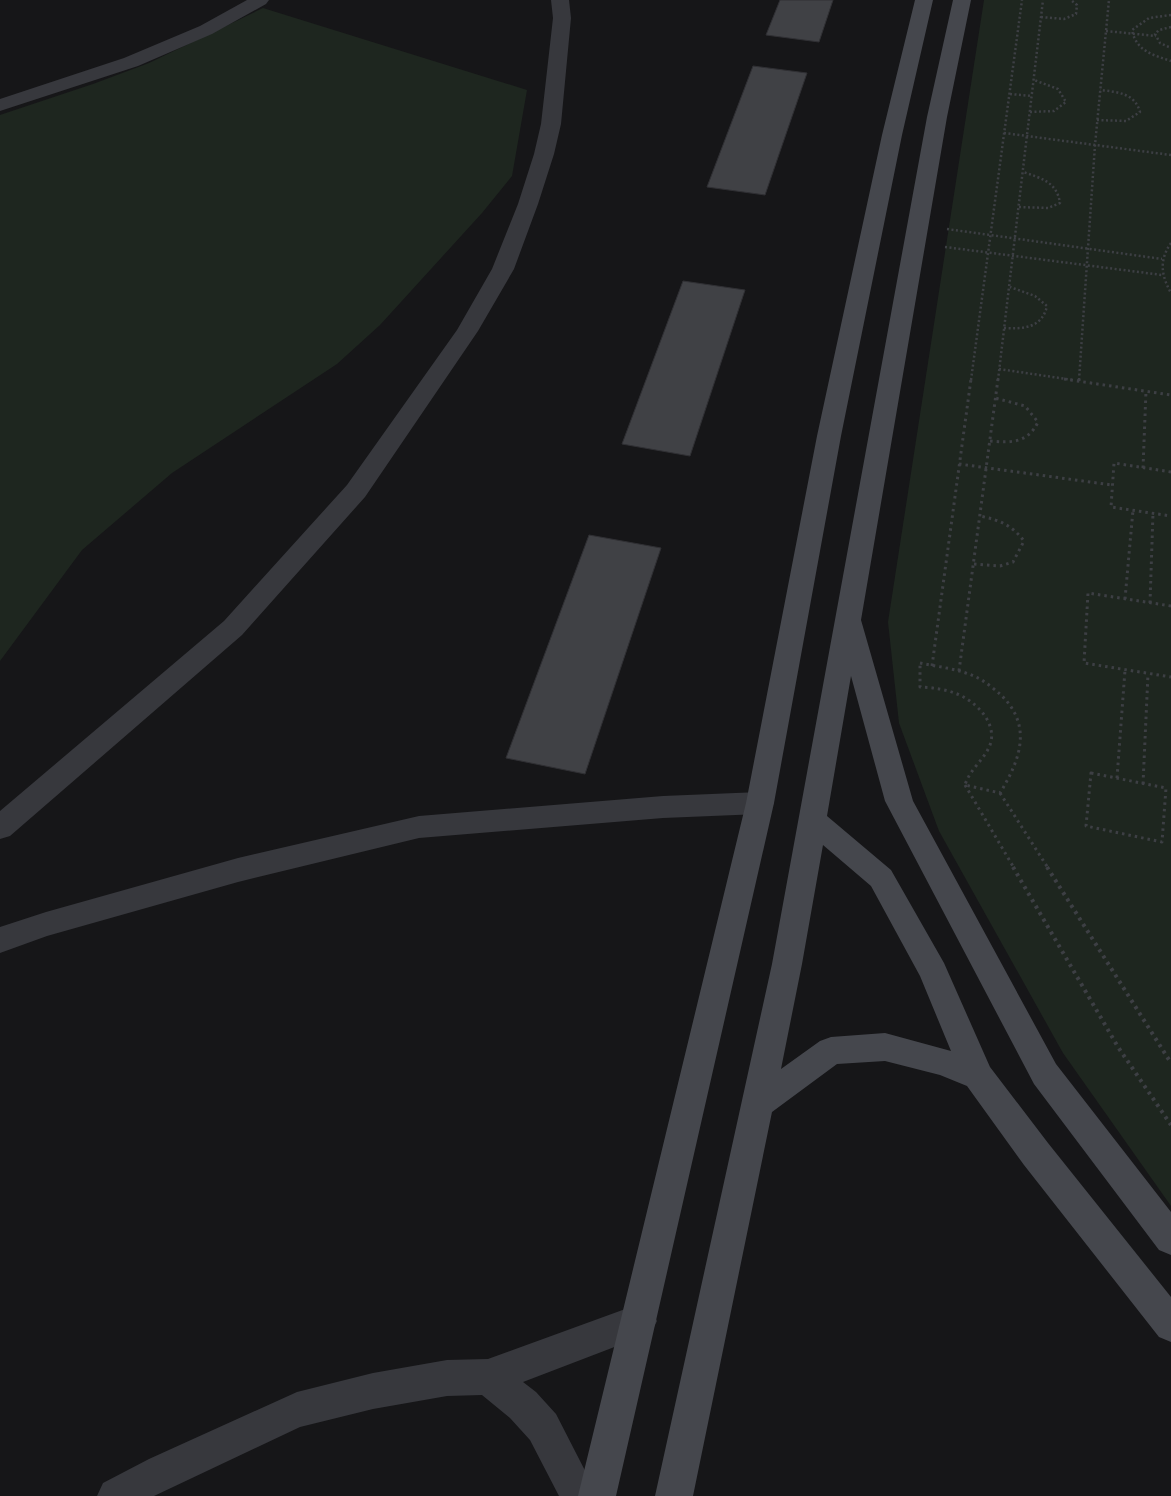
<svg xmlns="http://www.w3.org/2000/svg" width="1171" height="1496" font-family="'Open Sans',sans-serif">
	<rect width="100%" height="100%" fill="#161618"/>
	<!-- green -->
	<g fill="#1e261f">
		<path d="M 984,0 L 1171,0 L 1171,1206 L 1063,1053 L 939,831 L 899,723 L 888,622 Z"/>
		<path d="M 263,8 L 527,90 L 512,176 L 482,213 L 380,325 L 337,364 L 172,473 L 82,550 L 0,661 L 0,115 L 93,84 L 149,63 Z"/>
	</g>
	<!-- building -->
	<g fill="#404145" stroke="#303034">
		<path d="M 780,0 L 833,0 L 819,42 L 766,35 Z"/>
		<path d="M 753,66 L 807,73 L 765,195 L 707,187 Z"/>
		<path d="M 683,281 L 745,290 L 690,456 L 622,444 Z"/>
		<path d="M 589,535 L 661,548 L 585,774 L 506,758 Z"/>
	</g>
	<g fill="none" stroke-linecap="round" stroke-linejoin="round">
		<!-- path-far2 -->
		<g stroke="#3d3f44" stroke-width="2.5" stroke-dasharray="2 2.5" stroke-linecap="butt">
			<path d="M 1171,15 L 1149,18 L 1132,30 C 1136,51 1153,55 1171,61"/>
			<path d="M 1041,17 L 1064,19 L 1076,14 L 1077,5 L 1071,0"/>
			<path d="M 1171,27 L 1159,30 L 1155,34 L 1160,43 L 1171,48"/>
			<path d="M 1106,31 L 1156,36"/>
			<path d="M 1010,94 L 1032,96"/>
			<path d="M 1030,112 L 1054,111 L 1066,102 L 1058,89 L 1034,80"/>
			<path d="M 1097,120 L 1126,121 L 1140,112 C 1135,93 1117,92 1100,90"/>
			<path d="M 1004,133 L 1171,155"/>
			<path d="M 1019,207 L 1048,208 L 1060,203 C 1057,182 1041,178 1023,172"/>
			<path d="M 947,229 L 1162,259"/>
			<path d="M 1171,243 C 1159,260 1161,275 1171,293"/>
			<path d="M 945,247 L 1162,275"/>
			<path d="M 1004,328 C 1024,329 1042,328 1047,306 L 1035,296 L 1010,287"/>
			<path d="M 999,369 L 1073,380"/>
			<path d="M 971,380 L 1022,0"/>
			<path d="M 998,380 L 1043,0"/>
			<path d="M 1079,380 L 1095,145 L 1109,0"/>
		</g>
		<!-- path-far1 -->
		<g stroke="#3d3f44" stroke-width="3" stroke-dasharray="2.5 4" stroke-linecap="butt">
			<path d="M 1064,379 L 1171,395"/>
			<path d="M 1079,381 L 1079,379"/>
			<path d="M 990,441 C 1011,443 1028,443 1038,422 L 1025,406 L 995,398"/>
			<path d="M 959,464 L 1112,485"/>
			<path d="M 1143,468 L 1146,391"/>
			<path d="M 1171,472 L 1114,463 L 1111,507 L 1171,516"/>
			<path d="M 974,564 L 1000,566 L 1013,562 L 1024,541 C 1012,525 999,520 980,516"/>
			<path d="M 1125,599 L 1133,510"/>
			<path d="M 1150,603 L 1153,513"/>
			<path d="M 1171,606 L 1088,593 L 1084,663 L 1171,677"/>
			<path d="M 920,663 C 939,667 959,669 976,677 C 985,681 994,689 1001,695 C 1033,726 1020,760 1000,793 L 965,785 C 970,768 986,759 991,742 C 993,732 990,724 985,716 C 969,694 946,688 920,687 Z"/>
			<path d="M 932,666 L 971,379"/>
			<path d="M 959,671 L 998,379"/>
			<path d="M 1091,773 L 1166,788 L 1162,842 L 1086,826 Z"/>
			<path d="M 1117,778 L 1125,670"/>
			<path d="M 1143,784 L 1148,674"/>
			<path d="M 965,785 L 1014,868"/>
			<path d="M 1000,793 L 1048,868"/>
		</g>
		<!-- path -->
		<g stroke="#3d3f44" stroke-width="4" stroke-dasharray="3 4.5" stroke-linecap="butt">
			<path d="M 1013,867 L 1118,1047 L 1171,1125"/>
			<path d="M 1047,867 L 1171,1063"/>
		</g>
		<!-- street -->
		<g fill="#37383d" fill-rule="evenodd">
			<path d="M 247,0 L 269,0 L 266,4 L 212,34 L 138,66 L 0,111 L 0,99 L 124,58 L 200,26 Z"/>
			<path d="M 551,0 L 569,0 L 571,18 L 561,124 L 554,154 L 538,204 L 514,269 L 478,331 L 365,497 L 242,635 L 10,836 L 0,839 L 0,811 L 224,621 L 347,485 L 457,330 L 492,269 L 518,204 L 534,154 L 541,124 L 553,18 Z"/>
			<path d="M 760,792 L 770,795 L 774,803 L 770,811 L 760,814 L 663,818 L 419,838 L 238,882 L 47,936 L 0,953 L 0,927 L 46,912 L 238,858 L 419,816 L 663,796 Z"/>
			<path d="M 639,1304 L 651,1309 L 657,1321 L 651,1333 L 523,1382 L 536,1392 L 556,1414 L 598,1496 L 559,1496 L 530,1440 L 510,1418 L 482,1395 L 447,1396 L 373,1409 L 300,1427 L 154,1496 L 97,1496 L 103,1483 L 149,1459 L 297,1392 L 373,1373 L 447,1360 L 488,1359 Z"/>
		</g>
		<!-- secondary -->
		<g fill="#45474d" fill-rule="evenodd">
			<path d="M 915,0 L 933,0 L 902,135 L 841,436 L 774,803 L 616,1496 L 578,1496 L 746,803 L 817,436 L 882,135 Z"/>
			<path d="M 953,0 L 971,0 L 947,117 L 861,620 L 913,801 L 1056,1064 L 1171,1212 L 1171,1255 L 1159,1250 L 1034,1084 L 885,801 L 851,676 L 827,816 L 891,870 L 944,963 L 990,1067 L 1048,1143 L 1171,1297 L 1171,1342 L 1159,1337 L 1024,1165 L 967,1086 L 940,1075 L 885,1061 L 837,1064 L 772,1112 L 693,1496 L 655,1496 L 772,964 L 927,117 ZM 823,845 L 871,886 L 920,976 L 951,1051 L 885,1033 L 831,1037 L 820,1041 L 781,1069 L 802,964 Z"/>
		</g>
	</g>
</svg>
